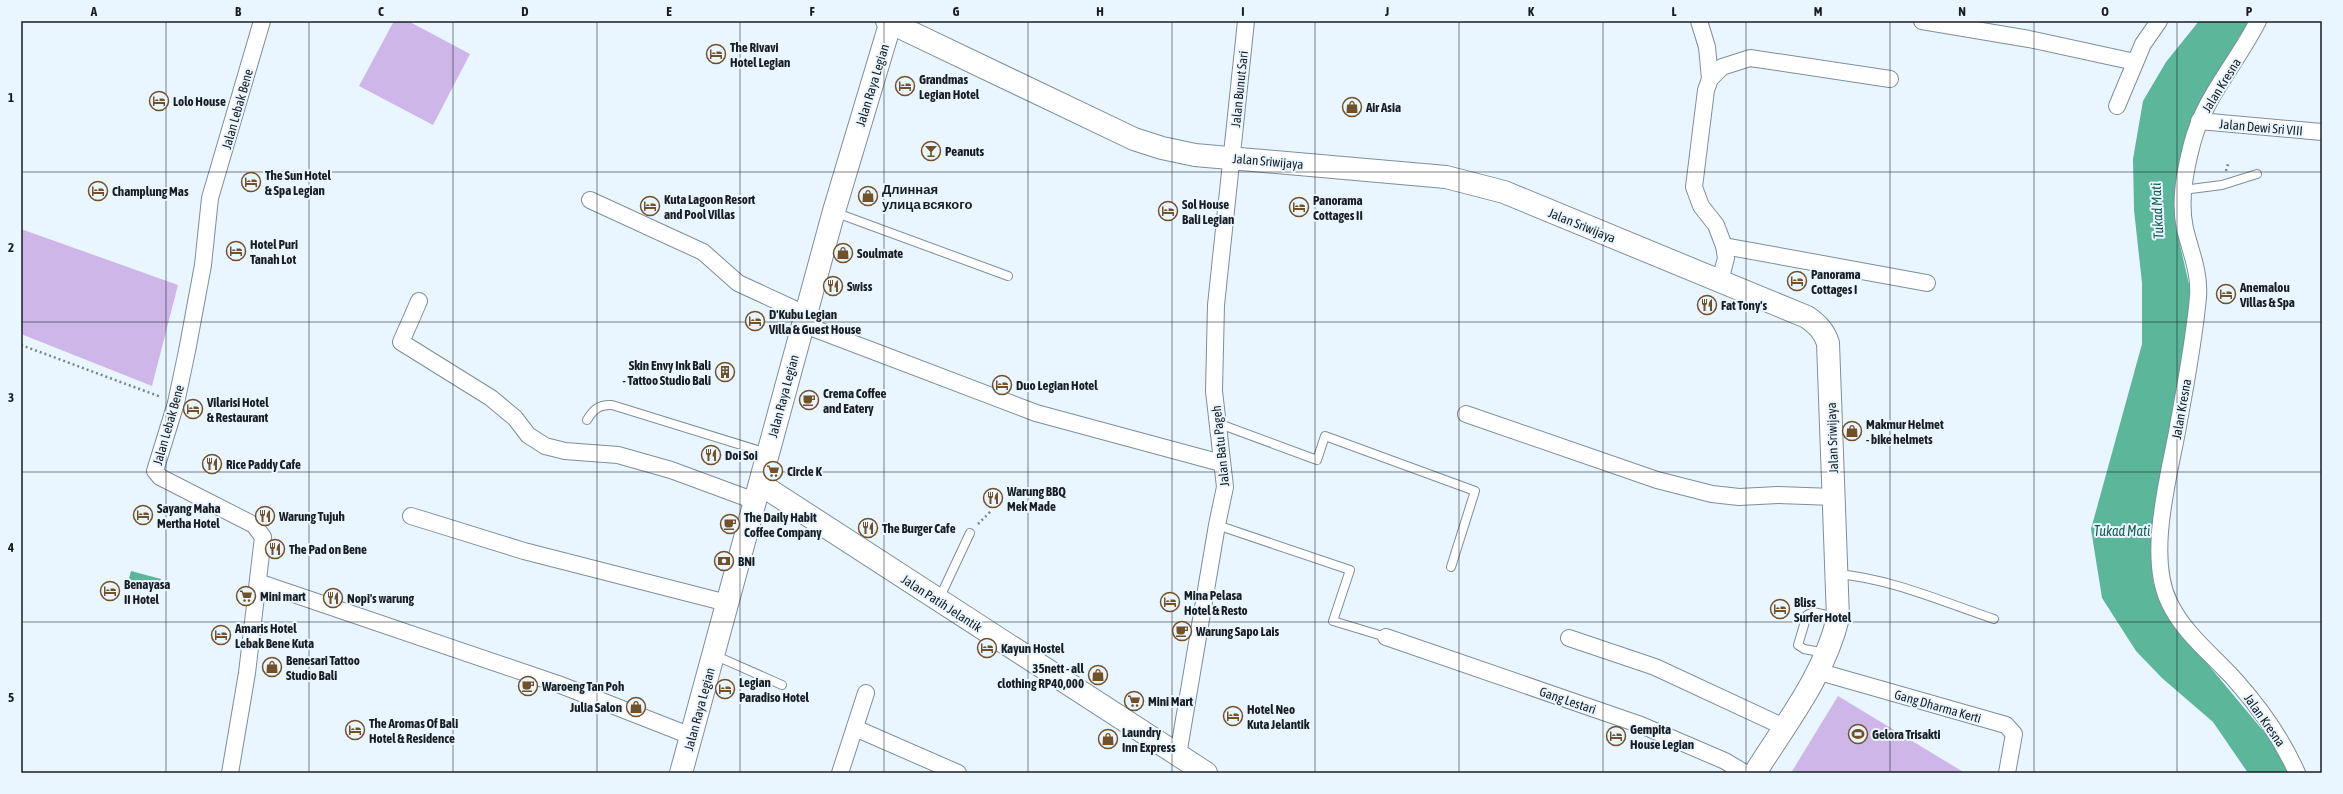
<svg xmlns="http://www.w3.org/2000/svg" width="2343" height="794" font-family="'Asap Condensed',sans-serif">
	<rect width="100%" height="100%" fill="#eaf6ff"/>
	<!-- green -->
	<g fill="#ceb6e8">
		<path d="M 394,21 L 408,21 L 470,54 L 433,125 L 359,86 Z"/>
		<path d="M 21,229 L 178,285 L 152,386 L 21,334 Z"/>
		<path d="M 1838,696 L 1965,773 L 1791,773 Z"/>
	</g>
	<!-- water -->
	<g fill="#5bb69a">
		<path d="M 2199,21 L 2253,21 L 2231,63 L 2176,199 L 2180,245 L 2192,297 L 2151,543 L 2153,582 L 2165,613 L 2285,757 L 2292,773 L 2248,773 L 2213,722 L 2162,678 L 2136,651 L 2102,598 L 2091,529 L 2142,344 L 2142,283 L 2134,210 L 2133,159 L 2143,101 L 2166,62 Z"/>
		<path d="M 131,571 L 161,579 L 158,589 L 128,582 Z"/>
	</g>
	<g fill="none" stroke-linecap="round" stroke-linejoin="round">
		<defs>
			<g id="lane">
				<path d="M 2183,190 L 2222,185 L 2257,174"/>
				<path d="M 834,212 L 1008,276"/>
				<path d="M 587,420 C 593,410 599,404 612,405 L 767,453"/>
				<path d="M 1217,423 L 1317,460 L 1325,436 L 1475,491 L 1451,567"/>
				<path d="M 1217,525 L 1350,570 L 1333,621 L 1386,637"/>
				<path d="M 1838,574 C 1892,579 1943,602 1994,619"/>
				<path d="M 939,599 L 970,533"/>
				<path d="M 1825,653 L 1804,649 L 1798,645 L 1807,615 L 1813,612 L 1836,617"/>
				<path d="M 714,655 L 782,685"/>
			</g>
			<g id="street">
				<path d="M 1699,21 L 1707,47 L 1710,79"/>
				<path d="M 1922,21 L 2029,39 L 2135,62"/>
				<path d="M 2258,21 C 2237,63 2204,97 2192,144 C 2185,171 2179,201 2185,229 C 2191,253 2200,273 2198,297 C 2194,342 2185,387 2177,432 C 2168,480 2147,556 2169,602 C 2184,634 2213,655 2236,681 C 2260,708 2282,739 2297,773"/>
				<path d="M 2117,106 L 2143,44 L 2159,21"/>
				<path d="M 2199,121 L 2322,132"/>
				<path d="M 590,200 L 703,252 L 738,283 L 805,314"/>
				<path d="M 1724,246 L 1927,283"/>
				<path d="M 1720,281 L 1726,258 L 1724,246 L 1716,225 L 1701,206 L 1694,187 L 1706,90 L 1710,79 L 1722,67 L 1750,58 L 1890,79"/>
				<path d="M 419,301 L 401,342 L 491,398 L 515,418 L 528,435 L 545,446 L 565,451 L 618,455 L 671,470 L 755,501"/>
				<path d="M 802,324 L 1036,413 L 1221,463"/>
				<path d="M 1466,414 L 1657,480 L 1712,494 L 1739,497 L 1778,495 L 1834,497"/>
				<path d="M 411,516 L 524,551 L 727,603"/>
				<path d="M 258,582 L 558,684 L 691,736"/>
				<path d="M 1386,637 L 1641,725 L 1725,761 L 1745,773"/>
				<path d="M 1569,638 L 1655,667 L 1784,727"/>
				<path d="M 1820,672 L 2006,725 L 2014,734 L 2007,773"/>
				<path d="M 855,728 L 958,773"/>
				<path d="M 1178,755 L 1217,525 L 1225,487 L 1214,391 L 1216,305 L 1246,21"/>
				<path d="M 230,773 L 247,673 L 263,537 L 254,525 L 160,477 L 155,471 L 176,403 L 187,351 L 203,265 L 210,198 L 262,21"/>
				<path d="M 840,773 L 866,693"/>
			</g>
			<g id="secondary">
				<path d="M 887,21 L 1134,139 L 1162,148 L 1195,155 L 1446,177 L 1504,192 L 1807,317 C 1818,325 1824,331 1828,343 L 1838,618 C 1824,676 1786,723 1755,773"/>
				<path d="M 760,484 L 1206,773"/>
				<path d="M 681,773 L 834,211 L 891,21"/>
			</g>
		</defs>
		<!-- lane casing -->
		<use href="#lane" stroke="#7c8f9c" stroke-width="10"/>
		<!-- street casing -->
		<use href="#street" stroke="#7c8f9c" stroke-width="18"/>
		<!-- secondary casing -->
		<use href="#secondary" stroke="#7c8f9c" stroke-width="24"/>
		<!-- path -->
		<g stroke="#7b848b" stroke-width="2.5" stroke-dasharray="2 3" stroke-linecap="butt">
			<path d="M 2226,171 L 2228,164"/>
			<path d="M 21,345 L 161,397"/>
			<path d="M 978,524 L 992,510"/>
		</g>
		<!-- lane -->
		<use href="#lane" stroke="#fff" stroke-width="8"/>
		<!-- street -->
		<use href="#street" stroke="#fff" stroke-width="16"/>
		<!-- secondary -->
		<use href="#secondary" stroke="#fff" stroke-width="22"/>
	</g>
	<!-- grid -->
	<path fill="none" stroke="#171e23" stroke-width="1" stroke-opacity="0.55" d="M 166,21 L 166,773M 309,21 L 309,773M 453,21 L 453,773M 597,21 L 597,773M 740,21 L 740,773M 884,21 L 884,773M 1028,21 L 1028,773M 1172,21 L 1172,773M 1315,21 L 1315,773M 1459,21 L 1459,773M 1603,21 L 1603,773M 1746,21 L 1746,773M 1890,21 L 1890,773M 2034,21 L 2034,773M 2177,21 L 2177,773M 21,172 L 2322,172M 21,322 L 2322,322M 21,472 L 2322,472M 21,622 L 2322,622"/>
	<!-- icons -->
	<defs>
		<symbol id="hotel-ring" viewBox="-11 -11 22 22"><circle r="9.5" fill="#eaf6ff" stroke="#725028" stroke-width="1.5"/><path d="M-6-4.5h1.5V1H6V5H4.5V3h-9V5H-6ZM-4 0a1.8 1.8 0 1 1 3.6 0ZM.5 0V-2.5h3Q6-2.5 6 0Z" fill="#725028"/></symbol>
		<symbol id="shop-ring" viewBox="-11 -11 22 22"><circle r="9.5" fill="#eaf6ff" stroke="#725028" stroke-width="1.5"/><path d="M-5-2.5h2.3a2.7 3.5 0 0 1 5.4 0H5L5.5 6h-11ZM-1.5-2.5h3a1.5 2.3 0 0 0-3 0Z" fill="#725028"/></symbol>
		<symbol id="bar-ring" viewBox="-11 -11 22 22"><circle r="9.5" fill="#eaf6ff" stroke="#725028" stroke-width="1.5"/><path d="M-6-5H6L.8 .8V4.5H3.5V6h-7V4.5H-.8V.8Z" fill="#725028"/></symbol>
		<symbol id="restaurant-ring" viewBox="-11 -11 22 22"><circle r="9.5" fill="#eaf6ff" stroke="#725028" stroke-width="1.5"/><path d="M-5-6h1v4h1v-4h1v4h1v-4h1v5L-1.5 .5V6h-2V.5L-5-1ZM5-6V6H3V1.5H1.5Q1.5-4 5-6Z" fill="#725028"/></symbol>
		<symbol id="building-ring" viewBox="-11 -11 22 22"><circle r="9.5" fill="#eaf6ff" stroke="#725028" stroke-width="1.5"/><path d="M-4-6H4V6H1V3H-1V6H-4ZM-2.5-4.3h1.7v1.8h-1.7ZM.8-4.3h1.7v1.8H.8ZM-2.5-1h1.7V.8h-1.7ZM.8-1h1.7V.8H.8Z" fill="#725028"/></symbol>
		<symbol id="cafe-ring" viewBox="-11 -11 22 22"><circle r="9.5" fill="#eaf6ff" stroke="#725028" stroke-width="1.5"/><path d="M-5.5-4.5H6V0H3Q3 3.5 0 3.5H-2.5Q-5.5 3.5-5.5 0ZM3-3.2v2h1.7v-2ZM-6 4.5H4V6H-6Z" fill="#725028"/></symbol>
		<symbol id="supermarket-ring" viewBox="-11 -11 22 22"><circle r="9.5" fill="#eaf6ff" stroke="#725028" stroke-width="1.5"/><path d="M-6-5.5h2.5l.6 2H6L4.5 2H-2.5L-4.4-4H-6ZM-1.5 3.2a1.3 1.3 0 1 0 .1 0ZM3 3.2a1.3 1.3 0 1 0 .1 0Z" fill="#725028"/></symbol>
		<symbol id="bank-ring" viewBox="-11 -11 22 22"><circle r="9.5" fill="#eaf6ff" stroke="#725028" stroke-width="1.5"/><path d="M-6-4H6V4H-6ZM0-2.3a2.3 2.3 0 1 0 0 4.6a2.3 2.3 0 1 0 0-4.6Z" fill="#725028"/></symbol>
		<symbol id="stadium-ring" viewBox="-11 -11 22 22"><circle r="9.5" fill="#eaf6ff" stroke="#725028" stroke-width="1.5"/><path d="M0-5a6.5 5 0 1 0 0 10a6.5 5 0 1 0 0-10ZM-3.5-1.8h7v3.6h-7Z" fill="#725028"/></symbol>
	</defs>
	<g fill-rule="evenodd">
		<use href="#hotel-ring" x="705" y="43" width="22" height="22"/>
		<use href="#hotel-ring" x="894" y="75" width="22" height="22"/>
		<use href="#hotel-ring" x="148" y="90" width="22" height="22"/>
		<use href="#shop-ring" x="1341" y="96" width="22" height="22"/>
		<use href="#bar-ring" x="920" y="140" width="22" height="22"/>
		<use href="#hotel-ring" x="240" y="171" width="22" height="22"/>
		<use href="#hotel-ring" x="87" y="180" width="22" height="22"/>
		<use href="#shop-ring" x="857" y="185" width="22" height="22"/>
		<use href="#hotel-ring" x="639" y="195" width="22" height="22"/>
		<use href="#hotel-ring" x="1288" y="196" width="22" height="22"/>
		<use href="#hotel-ring" x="1157" y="200" width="22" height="22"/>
		<use href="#hotel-ring" x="225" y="240" width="22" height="22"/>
		<use href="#shop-ring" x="832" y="242" width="22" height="22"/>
		<use href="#hotel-ring" x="1786" y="270" width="22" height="22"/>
		<use href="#restaurant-ring" x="822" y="275" width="22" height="22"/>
		<use href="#hotel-ring" x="2215" y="283" width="22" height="22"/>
		<use href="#restaurant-ring" x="1696" y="294" width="22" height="22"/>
		<use href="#hotel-ring" x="744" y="310" width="22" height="22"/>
		<use href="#building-ring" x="714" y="361" width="22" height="22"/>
		<use href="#hotel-ring" x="991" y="374" width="22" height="22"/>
		<use href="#cafe-ring" x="798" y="389" width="22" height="22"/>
		<use href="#hotel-ring" x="182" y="398" width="22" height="22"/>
		<use href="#shop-ring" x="1841" y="420" width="22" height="22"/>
		<use href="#restaurant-ring" x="700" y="444" width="22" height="22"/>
		<use href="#restaurant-ring" x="201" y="453" width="22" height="22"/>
		<use href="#supermarket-ring" x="762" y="460" width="22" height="22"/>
		<use href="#restaurant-ring" x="982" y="487" width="22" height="22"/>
		<use href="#hotel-ring" x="132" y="504" width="22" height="22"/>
		<use href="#restaurant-ring" x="254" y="505" width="22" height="22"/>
		<use href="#cafe-ring" x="719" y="513" width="22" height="22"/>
		<use href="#restaurant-ring" x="857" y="517" width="22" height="22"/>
		<use href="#restaurant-ring" x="264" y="538" width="22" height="22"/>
		<use href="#bank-ring" x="713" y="550" width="22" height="22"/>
		<use href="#hotel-ring" x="99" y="580" width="22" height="22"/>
		<use href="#supermarket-ring" x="235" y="585" width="22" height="22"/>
		<use href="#restaurant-ring" x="322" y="587" width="22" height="22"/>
		<use href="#hotel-ring" x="1159" y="591" width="22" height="22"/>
		<use href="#hotel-ring" x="1769" y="598" width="22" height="22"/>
		<use href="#cafe-ring" x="1171" y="620" width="22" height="22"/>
		<use href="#hotel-ring" x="210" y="624" width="22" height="22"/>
		<use href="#hotel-ring" x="976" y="637" width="22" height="22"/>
		<use href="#shop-ring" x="261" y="656" width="22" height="22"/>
		<use href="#shop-ring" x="1087" y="664" width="22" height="22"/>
		<use href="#cafe-ring" x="517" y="675" width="22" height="22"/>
		<use href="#hotel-ring" x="714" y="678" width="22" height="22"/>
		<use href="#supermarket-ring" x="1123" y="690" width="22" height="22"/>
		<use href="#shop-ring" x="625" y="696" width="22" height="22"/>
		<use href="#hotel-ring" x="1222" y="705" width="22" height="22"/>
		<use href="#hotel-ring" x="344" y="719" width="22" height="22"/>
		<use href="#stadium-ring" x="1847" y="723" width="22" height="22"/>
		<use href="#hotel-ring" x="1605" y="725" width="22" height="22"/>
		<use href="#shop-ring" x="1097" y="728" width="22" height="22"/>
	</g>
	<g text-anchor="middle" stroke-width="4" stroke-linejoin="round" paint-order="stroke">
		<!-- poi labels -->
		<g font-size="13" font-weight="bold" fill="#171e23" stroke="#eaf6ff" text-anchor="start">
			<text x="730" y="52">The Rivavi<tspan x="730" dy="15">Hotel Legian</tspan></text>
			<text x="919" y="84">Grandmas<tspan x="919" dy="15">Legian Hotel</tspan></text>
			<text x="173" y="106">Lolo House</text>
			<text x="1366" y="112">Air Asia</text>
			<text x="945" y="156">Peanuts</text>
			<text x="265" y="180">The Sun Hotel<tspan x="265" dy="15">&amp; Spa Legian</tspan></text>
			<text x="882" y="194">Длинная<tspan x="882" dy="15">улица всякого</tspan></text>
			<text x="112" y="196">Champlung Mas</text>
			<text x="664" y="204">Kuta Lagoon Resort<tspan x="664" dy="15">and Pool Villas</tspan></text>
			<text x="1313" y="205">Panorama<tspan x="1313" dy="15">Cottages II</tspan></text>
			<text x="1182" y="209">Sol House<tspan x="1182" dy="15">Bali Legian</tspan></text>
			<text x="250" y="249">Hotel Puri<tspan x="250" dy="15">Tanah Lot</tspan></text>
			<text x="857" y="258">Soulmate</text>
			<text x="1811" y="279">Panorama<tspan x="1811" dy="15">Cottages I</tspan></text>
			<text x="847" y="291">Swiss</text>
			<text x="2240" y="292">Anemalou<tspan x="2240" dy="15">Villas &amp; Spa</tspan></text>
			<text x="1721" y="310">Fat Tony's</text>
			<text x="769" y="319">D'Kubu Legian<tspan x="769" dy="15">Villa &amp; Guest House</tspan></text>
			<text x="711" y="370" text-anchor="end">Skin Envy Ink Bali<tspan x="711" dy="15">- Tattoo Studio Bali</tspan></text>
			<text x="1016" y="390">Duo Legian Hotel</text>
			<text x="823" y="398">Crema Coffee<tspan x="823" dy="15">and Eatery</tspan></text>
			<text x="207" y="407">Vilarisi Hotel<tspan x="207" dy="15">&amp; Restaurant</tspan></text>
			<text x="1866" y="429">Makmur Helmet<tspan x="1866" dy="15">- bike helmets</tspan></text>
			<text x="725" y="460">Doi Soi</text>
			<text x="226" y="469">Rice Paddy Cafe</text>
			<text x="787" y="476">Circle K</text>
			<text x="1007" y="496">Warung BBQ<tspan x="1007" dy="15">Mek Made</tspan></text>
			<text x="157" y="513">Sayang Maha<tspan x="157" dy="15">Mertha Hotel</tspan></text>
			<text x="279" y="521">Warung Tujuh</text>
			<text x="744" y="522">The Daily Habit<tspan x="744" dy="15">Coffee Company</tspan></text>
			<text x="882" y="533">The Burger Cafe</text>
			<text x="289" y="554">The Pad on Bene</text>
			<text x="738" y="566">BNI</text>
			<text x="124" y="589">Benayasa<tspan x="124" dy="15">II Hotel</tspan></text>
			<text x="1184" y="600">Mina Pelasa<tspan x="1184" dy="15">Hotel &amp; Resto</tspan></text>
			<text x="260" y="601">Mini mart</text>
			<text x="347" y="603">Nopi's warung</text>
			<text x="1794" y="607">Bliss<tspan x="1794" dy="15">Surfer Hotel</tspan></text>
			<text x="235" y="633">Amaris Hotel<tspan x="235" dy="15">Lebak Bene Kuta</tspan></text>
			<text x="1196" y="636">Warung Sapo Lais</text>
			<text x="1001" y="653">Kayun Hostel</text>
			<text x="286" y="665">Benesari Tattoo<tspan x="286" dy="15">Studio Bali</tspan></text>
			<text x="1084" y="673" text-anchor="end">35nett - all<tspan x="1084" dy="15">clothing RP40,000</tspan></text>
			<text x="739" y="687">Legian<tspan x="739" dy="15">Paradiso Hotel</tspan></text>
			<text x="542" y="691">Waroeng Tan Poh</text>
			<text x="1148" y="706">Mini Mart</text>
			<text x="622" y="712" text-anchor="end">Julia Salon</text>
			<text x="1247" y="714">Hotel Neo<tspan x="1247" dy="15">Kuta Jelantik</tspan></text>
			<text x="369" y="728">The Aromas Of Bali<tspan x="369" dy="15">Hotel &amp; Residence</tspan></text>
			<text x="1630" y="734">Gempita<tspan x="1630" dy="15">House Legian</tspan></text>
			<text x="1122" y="737">Laundry<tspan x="1122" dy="15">Inn Express</tspan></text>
			<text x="1872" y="739">Gelora Trisakti</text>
		</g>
		<!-- street labels -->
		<g font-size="13" fill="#171e23" stroke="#eaf6ff">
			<text transform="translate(872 85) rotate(-73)" y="5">Jalan Raya Legian</text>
			<text transform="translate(2221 85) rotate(-58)" y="5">Jalan Kresna</text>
			<text transform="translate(1239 89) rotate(-84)" y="5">Jalan Bunut Sari</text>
			<text transform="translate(237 109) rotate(-74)" y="5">Jalan Lebak Bene</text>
			<text transform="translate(2261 127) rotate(5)" y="5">Jalan Dewi Sri VIII</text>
			<text transform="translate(1268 161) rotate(5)" y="5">Jalan Sriwijaya</text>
			<text transform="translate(1582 225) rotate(22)" y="5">Jalan Sriwijaya</text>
			<text transform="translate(783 396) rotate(-75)" y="5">Jalan Raya Legian</text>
			<text transform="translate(2181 409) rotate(-80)" y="5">Jalan Kresna</text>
			<text transform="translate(168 425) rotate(-74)" y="5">Jalan Lebak Bene</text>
			<text transform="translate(1832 438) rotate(-92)" y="5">Jalan Sriwijaya</text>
			<text transform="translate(1220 446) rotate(-96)" y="5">Jalan Batu Pageh</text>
			<text transform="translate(942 603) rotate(33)" y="5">Jalan Patih Jelantik</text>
			<text transform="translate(1568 700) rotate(19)" y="5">Gang Lestari</text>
			<text transform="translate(1938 706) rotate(16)" y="5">Gang Dharma Kerti</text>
			<text transform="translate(699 709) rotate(-75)" y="5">Jalan Raya Legian</text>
			<text transform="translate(2265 720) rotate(55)" y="5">Jalan Kresna</text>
		</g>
		<!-- water labels -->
		<g font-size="14" font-style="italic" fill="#135d4a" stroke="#eaf6ff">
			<text transform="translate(2157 211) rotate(-93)" y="5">Tukad Mati</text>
			<text x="2122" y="536">Tukad Mati</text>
		</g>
	</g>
	<!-- border -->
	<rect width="2343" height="794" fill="none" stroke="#eaf6ff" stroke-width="44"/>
	<rect x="22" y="22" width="2299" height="750" fill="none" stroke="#171e23" stroke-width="1.5"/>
	<g font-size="13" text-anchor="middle" font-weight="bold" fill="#171e23">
		<text x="94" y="16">A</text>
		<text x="238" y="16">B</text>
		<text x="381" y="16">C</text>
		<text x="525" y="16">D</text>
		<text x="669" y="16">E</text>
		<text x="812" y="16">F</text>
		<text x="956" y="16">G</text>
		<text x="1100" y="16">H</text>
		<text x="1243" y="16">I</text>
		<text x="1387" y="16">J</text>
		<text x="1531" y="16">K</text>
		<text x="1674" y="16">L</text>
		<text x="1818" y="16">M</text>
		<text x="1962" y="16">N</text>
		<text x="2105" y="16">O</text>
		<text x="2249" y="16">P</text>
		<text x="11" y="102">1</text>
		<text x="11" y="252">2</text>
		<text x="11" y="402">3</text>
		<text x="11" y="552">4</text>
		<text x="11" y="702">5</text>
	</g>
</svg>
